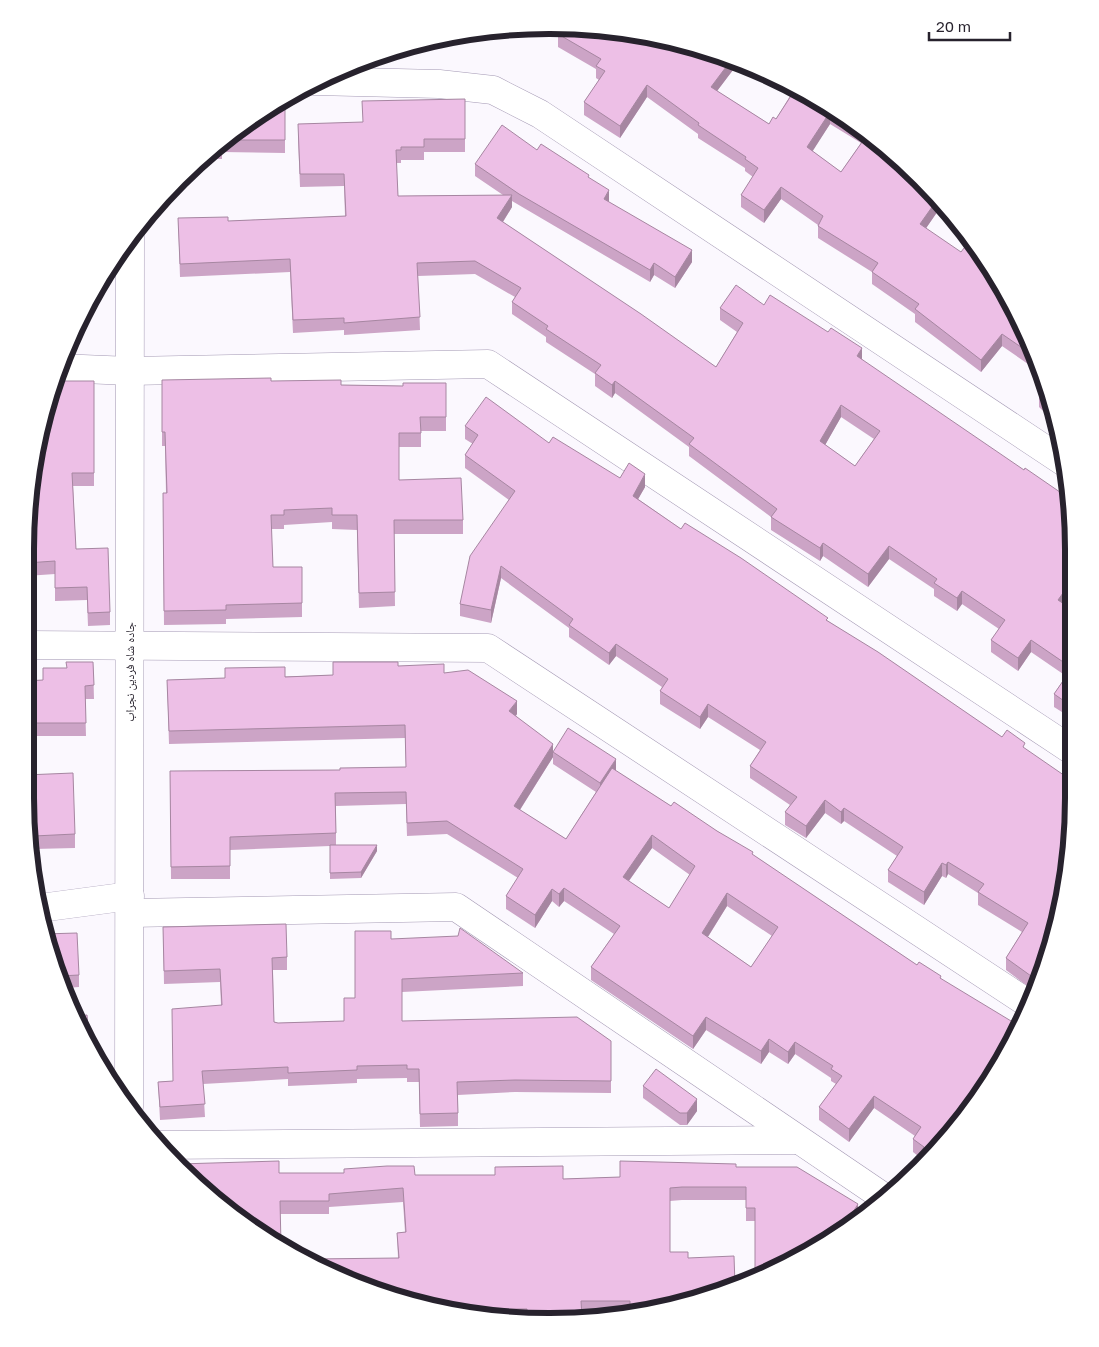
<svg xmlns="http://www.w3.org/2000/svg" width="1099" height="1347" font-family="'Golos Text','Noto Naskh Arabic',sans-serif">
	<rect width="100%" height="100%" fill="#fbf8fe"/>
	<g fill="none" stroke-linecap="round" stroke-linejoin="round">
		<defs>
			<g id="minor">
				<path d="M 314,81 L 439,84 L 493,90 L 540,114 L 1064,462"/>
				<path d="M 59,368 L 130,371 L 488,364 L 1073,751"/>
				<path d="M 26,645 L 488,648 L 1029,1004"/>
				<path d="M 40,908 L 130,896"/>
				<path d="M 130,913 L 456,907 L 885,1198"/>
				<path d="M 129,1107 L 130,237"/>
				<path d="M 157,1145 L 798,1140"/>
			</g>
		</defs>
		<!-- minor casing -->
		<use href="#minor" stroke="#a499b4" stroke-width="29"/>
		<!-- minor -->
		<use href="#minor" stroke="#fff" stroke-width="28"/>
	</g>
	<!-- wall -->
	<g fill="#cca4c6" fill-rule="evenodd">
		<path d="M 537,27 L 618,30 L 739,62 L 717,91 L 769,124 L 776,119 L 793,91 L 771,77 L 812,95 L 896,155 L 942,205 L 926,228 L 1020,318 L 1041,373 L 1002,346 L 981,372 L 915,322 L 915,314 L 872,284 L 872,272 L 818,238 L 818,225 L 781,199 L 764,223 L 741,207 L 741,195 L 753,177 L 745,171 L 745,168 L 698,138 L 698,134 L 647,97 L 620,138 L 584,115 L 584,102 L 599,80 L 596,78 L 596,69 L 558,47 L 558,36 ZM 830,124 L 861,143 L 841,172 L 812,151 Z"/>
		<path d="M 465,99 L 465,152 L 424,152 L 424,160 L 401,160 L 401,163 L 396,163 L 398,196 L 503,195 L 475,176 L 475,164 L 537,150 L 589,178 L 609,202 L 692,262 L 675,288 L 654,275 L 650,282 L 512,201 L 512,207 L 503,222 L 716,367 L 737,332 L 720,320 L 720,308 L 764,305 L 862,359 L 1073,591 L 1064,604 L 1073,610 L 1073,719 L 1054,707 L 1054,694 L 1066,676 L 1031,652 L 1018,671 L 991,652 L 991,640 L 999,629 L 962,604 L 957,611 L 934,596 L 934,589 L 889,559 L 868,587 L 823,556 L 820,561 L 771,530 L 771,517 L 689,456 L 689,447 L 615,393 L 612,398 L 595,386 L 595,374 L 546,342 L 546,337 L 512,314 L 512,302 L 515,297 L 475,274 L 418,276 L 420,330 L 344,335 L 344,330 L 293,333 L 290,272 L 180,277 L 178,218 L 228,221 L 345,216 L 344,186 L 300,187 L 298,137 ZM 841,417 L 874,439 L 855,466 L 825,445 Z"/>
		<path d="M 285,102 L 285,153 L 222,152 L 222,159 L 203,159 L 258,114 Z"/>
		<path d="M 162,380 L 271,381 L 341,385 L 403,386 L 446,383 L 446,431 L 421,431 L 421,447 L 399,447 L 399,480 L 463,520 L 463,534 L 394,534 L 395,606 L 359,608 L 357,530 L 332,529 L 332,522 L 284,525 L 284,529 L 271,529 L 273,567 L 302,603 L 302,617 L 226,619 L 226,624 L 164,625 L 163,493 L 166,493 L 165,446 L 162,446 Z"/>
		<path d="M 94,381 L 94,486 L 73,486 L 76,549 L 110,612 L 110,625 L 88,626 L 87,600 L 55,601 L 55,574 L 26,576 L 26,515 Z"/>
		<path d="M 1046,387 L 1056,414 L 1057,422 L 1056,423 L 1039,407 L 1039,394 Z"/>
		<path d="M 465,426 L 549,443 L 620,478 L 645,487 L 638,499 L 681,529 L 828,621 L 1002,737 L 1025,749 L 1056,933 L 1034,991 L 1006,970 L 1006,958 L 1022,932 L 978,905 L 978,893 L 948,874 L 946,878 L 942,876 L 924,905 L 888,882 L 888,870 L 897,856 L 844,821 L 841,824 L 825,813 L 806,838 L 785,825 L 785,812 L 790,805 L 750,778 L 750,766 L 760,750 L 708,717 L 700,729 L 660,704 L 660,691 L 662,687 L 616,656 L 609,665 L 569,637 L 569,628 L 501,578 L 491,623 L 460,616 L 460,604 L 509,500 L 465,468 L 465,455 L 473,444 L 465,439 Z"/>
		<path d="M 93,662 L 94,699 L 85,699 L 86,736 L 25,736 L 25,681 L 43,680 L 66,668 Z"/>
		<path d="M 398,666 L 444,673 L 517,714 L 516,716 L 553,757 L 520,810 L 566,839 L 596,792 L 553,764 L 553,752 L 616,771 L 671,806 L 717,831 L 917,965 L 941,978 L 944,1143 L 911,1174 L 911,1166 L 918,1156 L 913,1152 L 913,1139 L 915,1136 L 874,1108 L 849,1142 L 819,1120 L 819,1107 L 836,1084 L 831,1081 L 831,1078 L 795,1054 L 788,1064 L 769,1052 L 761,1064 L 706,1030 L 693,1049 L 591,980 L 591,967 L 614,934 L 564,901 L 559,907 L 552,901 L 535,928 L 506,909 L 506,896 L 518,878 L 447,834 L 407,836 L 406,804 L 336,806 L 336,845 L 377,851 L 361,878 L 330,879 L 330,846 L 230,850 L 230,879 L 171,879 L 170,771 L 340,770 L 406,767 L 405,738 L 169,744 L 167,680 L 333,675 ZM 652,848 L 690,875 L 669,908 L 629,881 ZM 727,906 L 772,936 L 751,967 L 708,937 Z"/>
		<path d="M 25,798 L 75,834 L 75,848 L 34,849 L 34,830 L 29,830 Z"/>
		<path d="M 163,927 L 287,957 L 287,970 L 273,970 L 274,1022 L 278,1023 L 344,1021 L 355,998 L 391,939 L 523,973 L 523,986 L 402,992 L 402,1021 L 611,1081 L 611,1093 L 515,1092 L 458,1095 L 458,1126 L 420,1127 L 419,1082 L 407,1082 L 407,1078 L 357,1079 L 357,1083 L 288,1086 L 288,1079 L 203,1084 L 205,1117 L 160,1120 L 158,1082 L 173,1081 L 221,1005 L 220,982 L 164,984 Z"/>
		<path d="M 43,934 L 79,975 L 79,987 L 65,988 Z"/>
		<path d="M 643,1086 L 697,1111 L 687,1125 L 680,1125 L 643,1098 Z"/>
		<path d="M 736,1167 L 858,1217 L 855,1222 L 781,1268 L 755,1277 L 755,1221 L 746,1221 L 746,1200 L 682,1200 L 670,1201 L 652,1312 L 617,1314 L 582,1314 L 582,1317 L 515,1321 L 381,1294 L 398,1258 L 397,1233 L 405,1232 L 403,1202 L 329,1207 L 329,1214 L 280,1214 L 279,1173 L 415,1175 L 563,1179 L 620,1177 Z"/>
	</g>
	<!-- shaded-wall -->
	<g fill="#a686a1">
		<path d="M 732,59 L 739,62 L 711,99 L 711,87 Z"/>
		<path d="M 647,85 L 647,97 L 620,138 L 620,126 Z"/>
		<path d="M 830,112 L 830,124 L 807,160 L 807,147 Z"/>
		<path d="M 781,187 L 781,199 L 764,223 L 764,210 Z"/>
		<path d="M 609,190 L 609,202 L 604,199 Z"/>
		<path d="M 512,195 L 512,207 L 497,231 L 497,218 Z"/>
		<path d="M 937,200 L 942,205 L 920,237 L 920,224 Z"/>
		<path d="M 692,250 L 692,262 L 675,288 L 675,277 Z"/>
		<path d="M 654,263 L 654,275 L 650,282 L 650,270 Z"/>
		<path d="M 1002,334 L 1002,346 L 981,372 L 981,360 Z"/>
		<path d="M 862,348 L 862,361 L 857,356 Z"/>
		<path d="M 615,381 L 615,393 L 612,398 L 612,385 Z"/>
		<path d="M 841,405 L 841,417 L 820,454 L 820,441 Z"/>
		<path d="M 1056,413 L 1057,422 L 1056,423 Z"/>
		<path d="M 645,474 L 645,487 L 633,508 L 633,496 Z"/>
		<path d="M 823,543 L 823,556 L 820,561 L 820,548 Z"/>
		<path d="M 889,546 L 889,559 L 868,587 L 868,574 Z"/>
		<path d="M 501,566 L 501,578 L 491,623 L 491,610 Z"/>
		<path d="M 1073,579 L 1073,591 L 1058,613 L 1058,600 Z"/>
		<path d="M 962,591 L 962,604 L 957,611 L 957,598 Z"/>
		<path d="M 1031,640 L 1031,652 L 1018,671 L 1018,658 Z"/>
		<path d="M 616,644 L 616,656 L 609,665 L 609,653 Z"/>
		<path d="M 517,701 L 517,714 L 509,724 L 509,711 Z"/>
		<path d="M 708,704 L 708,717 L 700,729 L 700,717 Z"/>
		<path d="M 553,744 L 553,757 L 514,819 L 514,806 Z"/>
		<path d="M 616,759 L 616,772 L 600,795 L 600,783 Z"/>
		<path d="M 825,800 L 825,813 L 806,838 L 806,826 Z"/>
		<path d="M 844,808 L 844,821 L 841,824 L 841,812 Z"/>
		<path d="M 652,835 L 652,848 L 623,889 L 623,877 Z"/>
		<path d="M 377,845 L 377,851 L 361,878 L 361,872 Z"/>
		<path d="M 948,862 L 948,874 L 946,878 L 946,865 Z"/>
		<path d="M 942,863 L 942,876 L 924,905 L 924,892 Z"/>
		<path d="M 564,888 L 564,901 L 559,907 L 559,894 Z"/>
		<path d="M 552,889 L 552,901 L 535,928 L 535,915 Z"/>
		<path d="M 727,893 L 727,906 L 702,946 L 702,933 Z"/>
		<path d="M 706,1017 L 706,1030 L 693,1049 L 693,1036 Z"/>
		<path d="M 769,1039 L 769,1052 L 761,1064 L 761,1051 Z"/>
		<path d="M 795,1042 L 795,1054 L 788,1064 L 788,1052 Z"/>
		<path d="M 874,1096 L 874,1108 L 849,1142 L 849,1129 Z"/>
		<path d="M 697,1099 L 697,1111 L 687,1125 L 687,1113 Z"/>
		<path d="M 858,1204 L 858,1217 L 855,1222 L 842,1230 Z"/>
	</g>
	<!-- building -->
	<g fill="#edbfe6" stroke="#a686a1" fill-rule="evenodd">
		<path d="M 562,28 L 618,30 L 718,53 L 732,59 L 711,87 L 769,124 L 773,117 L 776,119 L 796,88 L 812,95 L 862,131 L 830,112 L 807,147 L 841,172 L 867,135 L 896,155 L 937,200 L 920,224 L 961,252 L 971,239 L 1020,318 L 1034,356 L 1002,334 L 981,360 L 915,309 L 919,304 L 872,272 L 878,263 L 818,226 L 823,216 L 781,187 L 764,210 L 741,195 L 758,168 L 745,159 L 746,157 L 698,125 L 699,123 L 647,85 L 620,126 L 584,102 L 605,71 L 596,66 L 601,59 L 558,34 Z"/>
		<path d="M 465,99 L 465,139 L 424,139 L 424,147 L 401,147 L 401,150 L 396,150 L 398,196 L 512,195 L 497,218 L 641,314 L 716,367 L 743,323 L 720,308 L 736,285 L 764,305 L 770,295 L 828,332 L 831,328 L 862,348 L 857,356 L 1024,470 L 1025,468 L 1070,499 L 1073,515 L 1073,579 L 1058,600 L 1073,610 L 1073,707 L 1054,694 L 1072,668 L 1031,640 L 1018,658 L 991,640 L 1005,620 L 962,591 L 957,598 L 934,583 L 937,579 L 889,546 L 868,574 L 823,543 L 820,548 L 771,517 L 777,509 L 689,444 L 694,438 L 615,381 L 612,385 L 595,373 L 601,365 L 546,329 L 548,326 L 512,302 L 521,288 L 475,261 L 417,263 L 420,317 L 344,323 L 344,318 L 293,320 L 290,259 L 180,264 L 178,218 L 228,217 L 228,221 L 346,216 L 344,174 L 300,174 L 298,124 L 363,122 L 362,101 ZM 841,405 L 880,431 L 855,466 L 820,441 Z"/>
		<path d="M 278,102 L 285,102 L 285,140 L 225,140 L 258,114 Z"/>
		<path d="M 502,125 L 537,150 L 541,144 L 589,175 L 588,177 L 609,190 L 604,199 L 692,250 L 675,277 L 654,263 L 650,270 L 519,194 L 475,164 Z"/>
		<path d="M 271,378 L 271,381 L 341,380 L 341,385 L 403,386 L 403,383 L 446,383 L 446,417 L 420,417 L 421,433 L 399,433 L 399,480 L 461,478 L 463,520 L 394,520 L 395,592 L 359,593 L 357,515 L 332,515 L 332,508 L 284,510 L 284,515 L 271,515 L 273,567 L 302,567 L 302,603 L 226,605 L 226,610 L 164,611 L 163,493 L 167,493 L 165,432 L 162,432 L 162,380 Z"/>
		<path d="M 55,381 L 94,381 L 94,473 L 72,473 L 76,549 L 108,548 L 110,612 L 88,613 L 87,587 L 55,588 L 55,561 L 26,563 L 26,515 L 35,447 Z"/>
		<path d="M 1046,387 L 1055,410 L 1039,394 Z"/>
		<path d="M 486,397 L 549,443 L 553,437 L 620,478 L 629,463 L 645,474 L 633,496 L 681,529 L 685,523 L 741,558 L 828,618 L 826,620 L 878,652 L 1002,737 L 1007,730 L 1025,743 L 1023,747 L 1068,778 L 1066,782 L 1073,787 L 1073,832 L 1056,933 L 1038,981 L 1006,958 L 1028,923 L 978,892 L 984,884 L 948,862 L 946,865 L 942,863 L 924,892 L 888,870 L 903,847 L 844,808 L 841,812 L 825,800 L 806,826 L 785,812 L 797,797 L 750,766 L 766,742 L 708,704 L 700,717 L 660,691 L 668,679 L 616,644 L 609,653 L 569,625 L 573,619 L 501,566 L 491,610 L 460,604 L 470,556 L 515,491 L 465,455 L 478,435 L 465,426 Z"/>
		<path d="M 66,662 L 93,662 L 94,685 L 85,686 L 86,723 L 25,723 L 25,681 L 43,680 L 43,668 L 67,668 Z"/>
		<path d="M 333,662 L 398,662 L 398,666 L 444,664 L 444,673 L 468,670 L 517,701 L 509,711 L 553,744 L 514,806 L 566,839 L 612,768 L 671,806 L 674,802 L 717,831 L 753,852 L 752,854 L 917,965 L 919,962 L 941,976 L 940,978 L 1021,1027 L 1020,1030 L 944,1143 L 917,1169 L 911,1166 L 924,1147 L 913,1139 L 921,1127 L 874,1096 L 849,1129 L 819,1107 L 842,1076 L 831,1069 L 833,1066 L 795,1042 L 788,1052 L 769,1039 L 761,1051 L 706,1017 L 693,1036 L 591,967 L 620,926 L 564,888 L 559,894 L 552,889 L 535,915 L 506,896 L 523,869 L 447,821 L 407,823 L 406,792 L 335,793 L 336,833 L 230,837 L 230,866 L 171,867 L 170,771 L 340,770 L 340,768 L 406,767 L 405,725 L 169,731 L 167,680 L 225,678 L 225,668 L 285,667 L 285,677 L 333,675 ZM 652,835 L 695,866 L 669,908 L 623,877 ZM 727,893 L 778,927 L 751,967 L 702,933 Z"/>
		<path d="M 568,728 L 616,759 L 600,783 L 553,752 Z"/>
		<path d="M 73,773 L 75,834 L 34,836 L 34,817 L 28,817 L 25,798 L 25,775 Z"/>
		<path d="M 330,845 L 377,845 L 361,872 L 330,873 Z"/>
		<path d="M 286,924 L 287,957 L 272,958 L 274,1022 L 278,1023 L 344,1021 L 344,998 L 355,998 L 355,931 L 391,931 L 391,939 L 458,936 L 460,928 L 523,973 L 402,979 L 402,1021 L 577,1017 L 611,1041 L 611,1081 L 515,1080 L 457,1082 L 458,1113 L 420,1114 L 419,1069 L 407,1069 L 407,1065 L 357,1066 L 357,1070 L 288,1073 L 288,1067 L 202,1071 L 205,1104 L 160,1107 L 158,1082 L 173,1081 L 172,1009 L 222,1005 L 220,969 L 164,971 L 163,927 Z"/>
		<path d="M 77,933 L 79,975 L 60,976 L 43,934 Z"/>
		<path d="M 87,1015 L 89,1038 L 86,1038 L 77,1016 Z"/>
		<path d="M 656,1069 L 697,1099 L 687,1113 L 680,1113 L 643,1086 Z"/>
		<path d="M 279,1161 L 279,1173 L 344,1173 L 344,1169 L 387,1166 L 414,1166 L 415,1175 L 495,1175 L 495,1167 L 563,1166 L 563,1179 L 620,1177 L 620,1161 L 736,1164 L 736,1167 L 797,1167 L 858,1204 L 842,1230 L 781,1268 L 775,1270 L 755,1270 L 755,1208 L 746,1208 L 746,1187 L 682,1187 L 670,1188 L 670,1252 L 688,1252 L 688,1258 L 734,1256 L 735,1284 L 652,1312 L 630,1313 L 630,1301 L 581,1301 L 582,1317 L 527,1320 L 527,1309 L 463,1309 L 463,1310 L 381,1294 L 310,1259 L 399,1258 L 397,1233 L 406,1232 L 403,1188 L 329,1194 L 329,1201 L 280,1201 L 281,1245 L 258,1234 L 179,1164 Z"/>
	</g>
	<g text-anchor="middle" stroke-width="4.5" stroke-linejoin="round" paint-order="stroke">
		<!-- street labels -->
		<g font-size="12" fill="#27222d" stroke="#fff">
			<text transform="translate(130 672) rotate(-90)" y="4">جاده شاه فردین نجراب</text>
		</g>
	</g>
	<!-- crop -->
	<path d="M0 0H1099V1347H0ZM549 34H550A515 515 0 0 1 1065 549V798A515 515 0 0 1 550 1313H549A515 515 0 0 1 34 798V549A515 515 0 0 1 549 34Z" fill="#fff" fill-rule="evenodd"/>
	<path fill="none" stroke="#27222d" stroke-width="6" d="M549 34H550A515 515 0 0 1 1065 549V798A515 515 0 0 1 550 1313H549A515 515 0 0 1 34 798V549A515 515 0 0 1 549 34Z"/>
	<!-- scale -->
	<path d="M929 32v8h81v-8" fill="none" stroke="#27222d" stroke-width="2.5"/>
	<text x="936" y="32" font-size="15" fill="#27222d" stroke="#ffffff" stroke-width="4" paint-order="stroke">20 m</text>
</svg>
